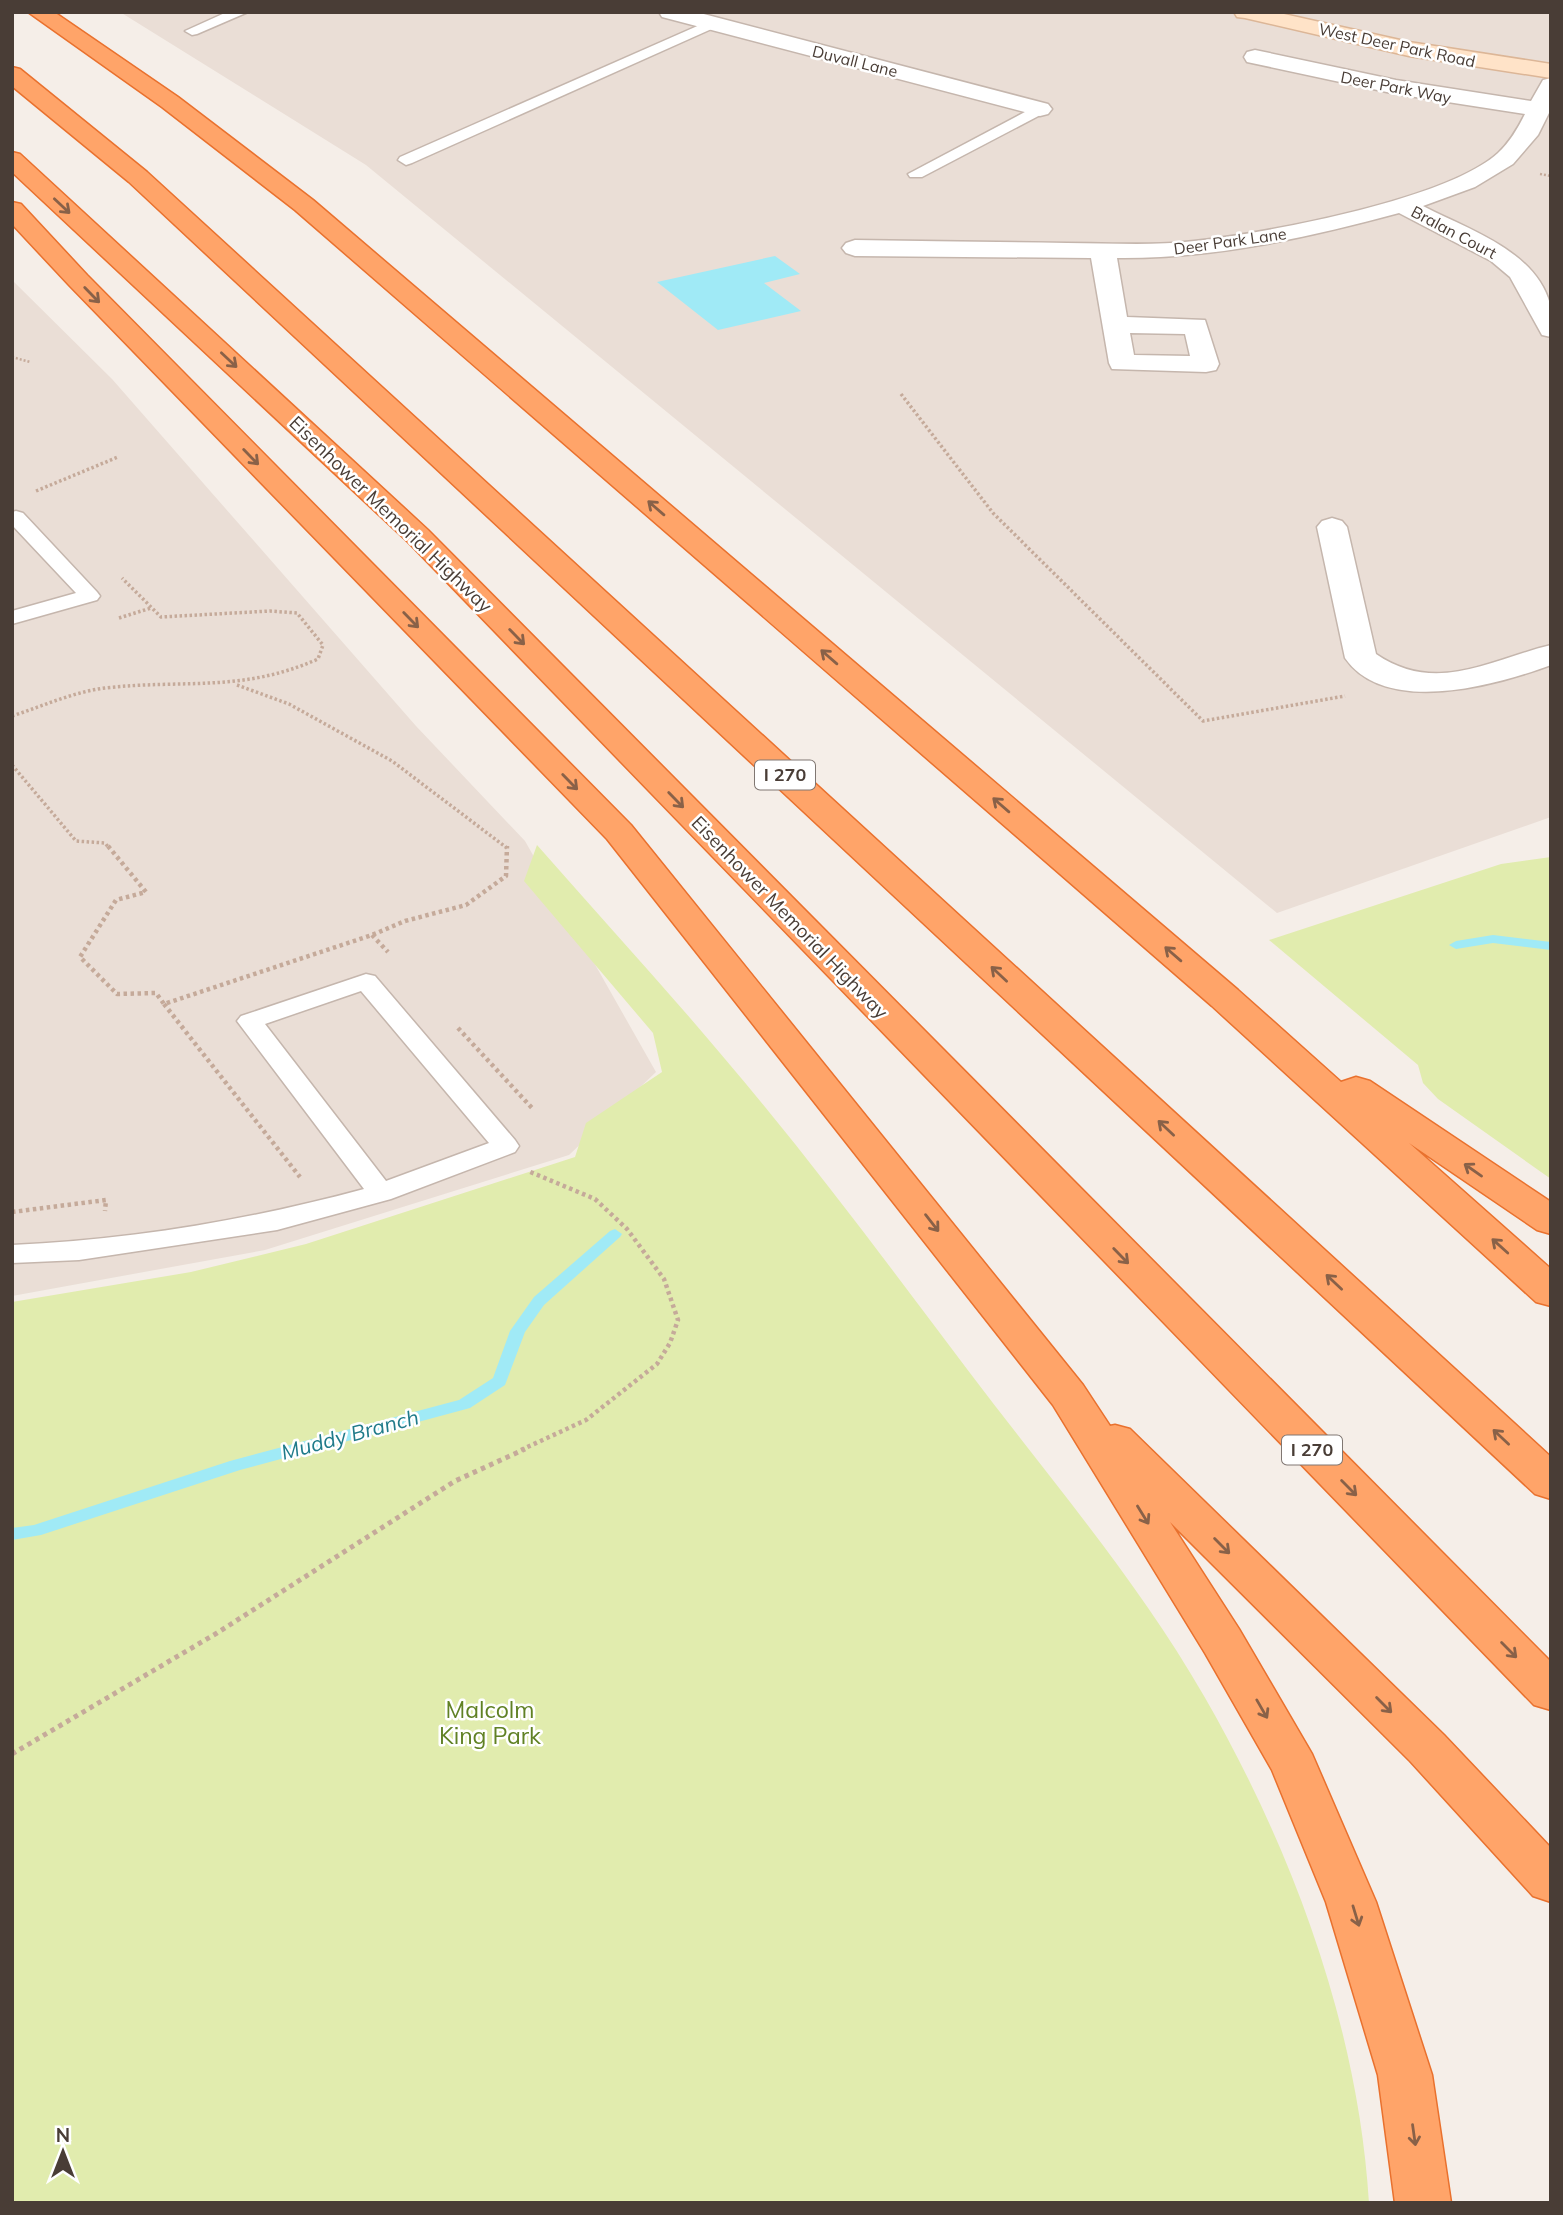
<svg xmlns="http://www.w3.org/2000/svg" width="1563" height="2215" font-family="Mulish,sans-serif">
	<rect width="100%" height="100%" fill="#f5eee8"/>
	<!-- residential -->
	<g fill="#eaded6">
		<path d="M 120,12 L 1551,12 L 1551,817 L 1277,913 L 366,165 Z"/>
		<path d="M 12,280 L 112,379 L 416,726 L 525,841 L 656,1072 L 569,1155 L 265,1250 L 12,1296 Z"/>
	</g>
	<!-- green -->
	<g fill="#e1ecae">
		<path d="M 537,845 C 599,916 664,986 725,1059 C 811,1160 890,1267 970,1373 C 1050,1479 1138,1581 1204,1696 C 1292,1849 1358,2025 1369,2203 L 12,2203 L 12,1302 L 191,1272 L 306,1244 L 575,1157 L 586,1123 L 662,1072 L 653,1033 L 524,881 Z"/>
		<path d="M 1551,857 L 1551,1179 L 1438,1099 L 1423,1083 L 1418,1065 L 1269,940 L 1501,864 Z"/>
	</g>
	<!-- water -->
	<path fill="#a0eaf6" d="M 775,256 L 800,274 L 764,283 L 801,311 L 718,330 L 657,282 Z"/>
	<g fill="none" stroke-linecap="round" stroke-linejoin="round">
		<!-- stream -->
		<g fill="#a0eaf6" fill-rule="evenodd">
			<path d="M 1493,935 L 1551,942 L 1551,950 L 1493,943 L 1456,949 L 1449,945 L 1456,941 Z"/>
			<path d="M 615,1229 L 622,1234 L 620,1237 L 544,1305 L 525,1332 L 505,1385 L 470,1408 L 240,1470 L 41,1535 L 12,1540 L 12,1528 L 34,1525 L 230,1461 L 459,1400 L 493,1378 L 510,1331 L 534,1297 L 610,1231 Z"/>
		</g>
		<defs>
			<g id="lane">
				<path d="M 227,12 L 248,12 L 197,34 L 192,35 L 185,31 Z"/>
				<path d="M 711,20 L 716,21 L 718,24 L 716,27 L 412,163 L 406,165 L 398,160 L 400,157 Z"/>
				<path d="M 1040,104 L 1046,106 L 1048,109 L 1046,112 L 922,177 L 910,177 L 908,174 Z"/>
				<path d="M 16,511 L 23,513 L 97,592 L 100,596 L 97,600 L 12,624 L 12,611 L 76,593 L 12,525 L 12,512 Z"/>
				<path d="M 366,974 L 375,976 L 515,1140 L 519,1146 L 515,1152 L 391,1199 L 277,1230 L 79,1260 L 12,1263 L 12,1245 C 131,1240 249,1220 364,1189 L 237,1021 L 241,1016 ZM 361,991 L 489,1143 L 386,1181 L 265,1024 Z"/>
			</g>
			<g id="street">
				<path d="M 659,12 L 696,12 L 1048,104 L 1052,109 L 1048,114 L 1040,116 L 662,17 Z"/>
				<path d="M 1255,50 L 1396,80 L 1531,101 L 1543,80 L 1551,78 L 1551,109 L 1538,135 L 1513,164 L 1475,187 L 1423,206 C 1467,229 1535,250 1550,304 C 1553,313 1551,327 1551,337 L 1542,335 L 1510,277 L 1491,261 L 1399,213 C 1306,238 1213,259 1117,258 L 1127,317 L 1205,320 L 1219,364 L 1216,370 L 1206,372 L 1112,369 L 1109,363 L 1091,258 L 855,256 L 846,253 L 842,248 L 846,243 L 855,240 C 926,241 996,242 1067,243 C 1109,243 1153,246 1194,241 C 1266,233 1446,200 1498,153 C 1510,142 1518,128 1525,114 L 1396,94 L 1247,62 L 1244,57 L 1247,52 ZM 1130,333 L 1185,334 L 1190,356 L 1134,355 Z"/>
				<path d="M 1332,518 L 1342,521 L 1347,527 L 1376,654 C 1436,695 1489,660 1551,645 L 1551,665 C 1497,685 1386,717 1345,658 L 1317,527 L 1322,521 Z"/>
			</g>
			<path id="secondary" d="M 1234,12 L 1275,12 L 1409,42 L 1551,64 L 1551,78 L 1409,56 L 1245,18 L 1237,17 Z"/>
			<g id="highway">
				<path d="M 28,12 L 54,12 L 178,97 L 313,200 L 1238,990 L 1341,1082 L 1356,1077 L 1370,1081 L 1551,1202 L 1551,1234 L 1537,1230 L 1409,1143 L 1551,1269 L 1551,1306 L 1536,1302 L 1212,1006 L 295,210 L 162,107 Z"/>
				<path d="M 12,67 L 20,69 L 147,172 L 1551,1457 L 1551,1499 L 1535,1494 L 129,182 L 12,86 Z"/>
				<path d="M 12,152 L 20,154 L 428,530 L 1551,1662 L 1551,1710 L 1534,1705 L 408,542 L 12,172 Z"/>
				<path d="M 12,202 L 21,204 L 87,275 L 631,825 L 1083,1385 L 1110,1426 L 1115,1425 L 1130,1429 L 1444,1735 L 1551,1848 L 1551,1902 L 1533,1896 L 1410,1761 L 1170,1522 L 1239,1629 L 1312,1754 L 1376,1902 L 1432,2075 L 1451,2203 L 1395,2203 L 1378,2075 L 1326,1902 L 1272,1770 L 1205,1653 L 1053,1405 L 607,839 L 69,285 L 12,224 Z"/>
			</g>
		</defs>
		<!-- lane casing -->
		<use href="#lane" stroke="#c5b6ad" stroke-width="3"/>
		<!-- street casing -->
		<use href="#street" stroke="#c5b6ad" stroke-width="3"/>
		<!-- secondary casing -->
		<use href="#secondary" stroke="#dcb697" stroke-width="3"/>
		<!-- highway casing -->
		<use href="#highway" stroke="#e9712e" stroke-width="3"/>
		<!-- path-far3 -->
		<g stroke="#c5aa9a" stroke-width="2.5" stroke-dasharray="2 2" stroke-linecap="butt">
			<path d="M 1540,174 L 1551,176"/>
			<path d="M 12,357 L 30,362"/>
		</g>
		<!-- path-far2 -->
		<g stroke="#c5aa9a" stroke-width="3.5" stroke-dasharray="2.5 2.5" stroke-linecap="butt">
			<path d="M 901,394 L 993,513 L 1203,721 L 1345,696"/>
			<path d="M 36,491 L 118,457"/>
			<path d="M 119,618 L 151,608"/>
			<path d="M 237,685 L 289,704 L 392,761 L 507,848"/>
			<path d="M 12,716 C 43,706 73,692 105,688 C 184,679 241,693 318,659 L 323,645 L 297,613 L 270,611 L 161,617 L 122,578"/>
			<path d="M 12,765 L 76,841 L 105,843 L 109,848"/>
		</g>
		<!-- path-far1 -->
		<g stroke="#c5aa9a" stroke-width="4.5" stroke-dasharray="3.5 3.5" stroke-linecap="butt">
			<path d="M 108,846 L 146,892 L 116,900 L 80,957 L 117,994 L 156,993 L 164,1004 L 372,935 L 405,921 L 466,905 L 506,876 L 507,846"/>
			<path d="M 372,935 L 388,952"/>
			<path d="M 164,1004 L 300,1177"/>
			<path d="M 458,1028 L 532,1108"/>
			<path d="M 12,1212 L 106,1200 L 105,1211"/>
			<path d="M 521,1450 L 586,1420 L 657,1364 L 670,1343 L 678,1320 L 664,1279 L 627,1229 L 595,1199 L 528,1171"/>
		</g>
		<!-- path -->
		<path stroke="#c5aa9a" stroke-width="5" stroke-dasharray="4.5 4.5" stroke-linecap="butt" d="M 12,1754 L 217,1633 L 455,1481 L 525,1449"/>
		<!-- lane -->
		<use href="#lane" fill="#fff" fill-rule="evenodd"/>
		<!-- street -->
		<use href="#street" fill="#fff" fill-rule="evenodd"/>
		<!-- secondary -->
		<use href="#secondary" fill="#ffe3c8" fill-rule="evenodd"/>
		<!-- highway -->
		<use href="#highway" fill="#ffa469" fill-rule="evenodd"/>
	</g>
	<!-- one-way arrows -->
	<defs><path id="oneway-shaft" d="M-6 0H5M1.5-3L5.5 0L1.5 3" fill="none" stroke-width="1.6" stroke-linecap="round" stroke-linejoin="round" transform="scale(1.75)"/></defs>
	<g stroke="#896148">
		<use href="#oneway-shaft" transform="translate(62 206) rotate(43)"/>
		<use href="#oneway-shaft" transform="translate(92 295) rotate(46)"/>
		<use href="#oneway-shaft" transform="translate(229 360) rotate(43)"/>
		<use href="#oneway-shaft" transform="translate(251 457) rotate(46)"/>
		<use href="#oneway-shaft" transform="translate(656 508) rotate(-139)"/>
		<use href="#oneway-shaft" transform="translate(411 620) rotate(46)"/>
		<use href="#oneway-shaft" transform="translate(517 637) rotate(46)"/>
		<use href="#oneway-shaft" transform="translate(829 657) rotate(-139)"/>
		<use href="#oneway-shaft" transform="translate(570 782) rotate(46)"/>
		<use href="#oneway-shaft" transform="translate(676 800) rotate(46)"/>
		<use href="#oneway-shaft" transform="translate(1001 805) rotate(-139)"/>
		<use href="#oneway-shaft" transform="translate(1173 954) rotate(-139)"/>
		<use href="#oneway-shaft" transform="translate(999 974) rotate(-137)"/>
		<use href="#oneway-shaft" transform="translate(1166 1128) rotate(-137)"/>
		<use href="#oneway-shaft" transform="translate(1473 1170) rotate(-145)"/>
		<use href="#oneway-shaft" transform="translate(932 1223) rotate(52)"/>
		<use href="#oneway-shaft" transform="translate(1500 1246) rotate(-138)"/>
		<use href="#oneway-shaft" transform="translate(1121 1256) rotate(46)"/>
		<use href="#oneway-shaft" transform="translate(1334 1282) rotate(-137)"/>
		<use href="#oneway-shaft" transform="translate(1501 1437) rotate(-137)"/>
		<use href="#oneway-shaft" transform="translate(1349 1488) rotate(45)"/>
		<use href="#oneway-shaft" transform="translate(1143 1515) rotate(58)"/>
		<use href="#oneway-shaft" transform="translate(1222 1546) rotate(45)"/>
		<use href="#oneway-shaft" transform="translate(1509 1650) rotate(45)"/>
		<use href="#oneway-shaft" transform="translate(1384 1705) rotate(45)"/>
		<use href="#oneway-shaft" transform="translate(1262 1709) rotate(60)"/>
		<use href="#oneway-shaft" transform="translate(1356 1916) rotate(73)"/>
		<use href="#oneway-shaft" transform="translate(1414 2135) rotate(82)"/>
	</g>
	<g text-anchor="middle" stroke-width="5" stroke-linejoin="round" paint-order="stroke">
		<!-- far-street labels -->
		<g font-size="16" fill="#493d36" stroke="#fff">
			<text transform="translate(1397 45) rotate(12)" y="6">West Deer Park Road</text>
			<text transform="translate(855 61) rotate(14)" y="6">Duvall Lane</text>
			<text transform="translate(1396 87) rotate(11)" y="6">Deer Park Way</text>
			<text transform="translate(1454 232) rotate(28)" y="6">Bralan Court</text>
			<text transform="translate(1230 241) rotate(-8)" y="6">Deer Park Lane</text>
		</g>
		<!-- shield labels -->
		<g fill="#fff" stroke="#807772" stroke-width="2">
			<rect x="755" y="760.5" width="60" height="29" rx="5"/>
			<rect x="1282" y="1435.5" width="60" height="29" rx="5"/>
		</g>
		<g font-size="18" font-weight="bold" fill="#493d36">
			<text x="785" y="781">I 270</text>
			<text x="1312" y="1456">I 270</text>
		</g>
		<!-- street labels -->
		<g font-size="19" fill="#493d36" stroke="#fff">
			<text transform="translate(391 514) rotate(44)" y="7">Eisenhower Memorial Highway</text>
			<text transform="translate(790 917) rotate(46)" y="7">Eisenhower Memorial Highway</text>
		</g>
		<!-- water labels -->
		<g font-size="21" font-style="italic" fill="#207b8a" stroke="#fff">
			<text transform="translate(350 1435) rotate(-15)" y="7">Muddy Branch</text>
		</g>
		<!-- near-park labels -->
		<g font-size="23" fill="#608124" stroke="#fff">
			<text x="490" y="1718">Malcolm<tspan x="490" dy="26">King Park</tspan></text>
		</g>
	</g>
	<!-- border -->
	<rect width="1563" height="2215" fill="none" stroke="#493d36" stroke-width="28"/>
	<!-- north arrow -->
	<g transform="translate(63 2152)" stroke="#ffffff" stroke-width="5" paint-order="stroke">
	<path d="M0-5L12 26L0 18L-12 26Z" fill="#493d36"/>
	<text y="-10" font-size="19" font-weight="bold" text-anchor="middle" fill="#493d36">N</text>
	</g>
</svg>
